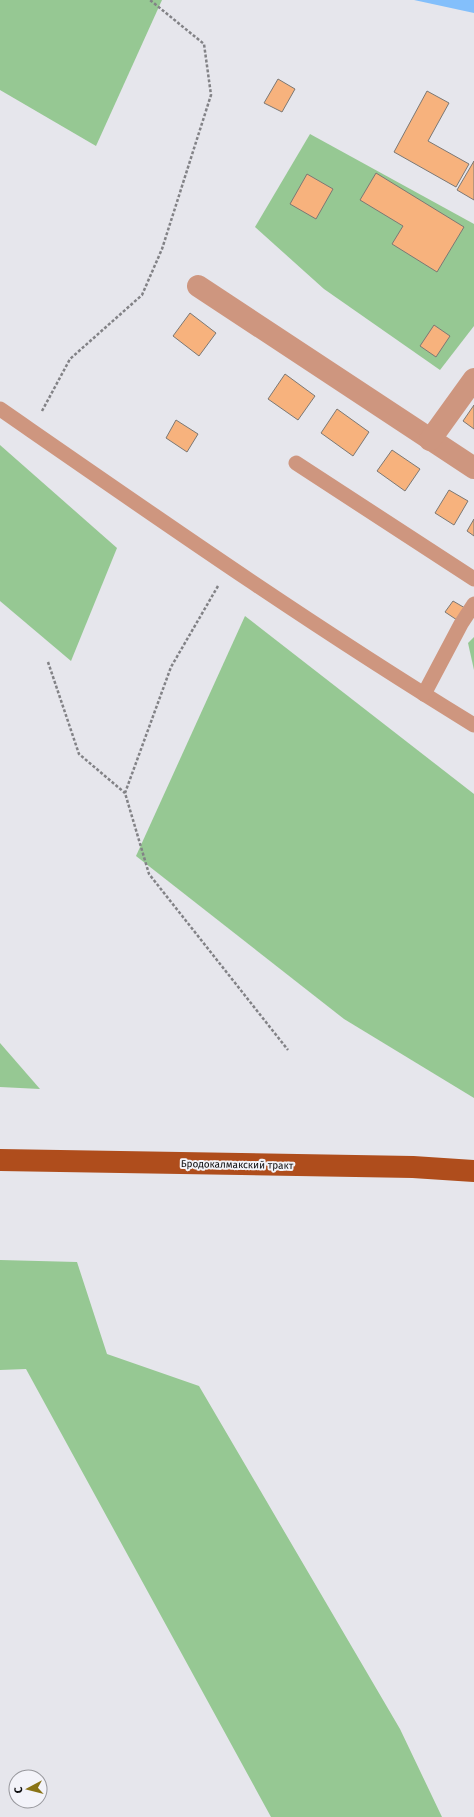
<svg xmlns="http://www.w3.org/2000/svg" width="474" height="1817" font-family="'Fira Sans',sans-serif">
	<rect width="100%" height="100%" fill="#e6e6ec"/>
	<!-- green -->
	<g fill="#96c893">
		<path d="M 0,0 L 162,0 L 96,146 L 0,90 Z"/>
		<path d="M 310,134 L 474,224 L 474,326 L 440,370 L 324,289 L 255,227 Z"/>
		<path d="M 0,445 L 117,548 L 71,661 L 0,601 Z"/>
		<path d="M 245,616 L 474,794 L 474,1098 L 344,1019 L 136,856 Z"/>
		<path d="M 474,637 L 474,670 L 468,643 Z"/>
		<path d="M 0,1043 L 40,1089 L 0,1087 Z"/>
		<path d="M 0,1260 L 77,1262 L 107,1354 L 199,1386 L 400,1729 L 442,1817 L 271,1817 L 26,1369 L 0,1370 Z"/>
	</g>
	<!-- water -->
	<path fill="#83bffb" d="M 414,0 L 474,0 L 474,13 Z"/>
	<!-- building -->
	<g fill="#f7b27d" stroke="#7c7874">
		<path d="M 278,79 L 295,89 L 282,112 L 264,103 Z"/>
		<path d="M 427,91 L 449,103 L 428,141 L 469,164 L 456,187 L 394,152 Z"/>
		<path d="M 474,161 L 474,200 L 457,190 Z"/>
		<path d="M 376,173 L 464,227 L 437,272 L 392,244 L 403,226 L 360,200 Z"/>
		<path d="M 307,174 L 333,189 L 316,219 L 290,204 Z"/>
		<path d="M 190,313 L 216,333 L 199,356 L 173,336 Z"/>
		<path d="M 434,325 L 450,336 L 436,357 L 420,346 Z"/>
		<path d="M 285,374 L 315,396 L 298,420 L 268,399 Z"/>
		<path d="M 474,405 L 474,429 L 463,421 Z"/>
		<path d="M 337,409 L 369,432 L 353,456 L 321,433 Z"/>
		<path d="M 176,420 L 198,434 L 187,452 L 166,438 Z"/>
		<path d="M 392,450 L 420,469 L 405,491 L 377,471 Z"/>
		<path d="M 449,490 L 468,501 L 454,525 L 435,513 Z"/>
		<path d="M 474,519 L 474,536 L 467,531 Z"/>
		<path d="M 453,601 L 465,608 L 457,620 L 445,612 Z"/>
	</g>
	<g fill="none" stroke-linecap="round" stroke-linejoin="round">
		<!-- path -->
		<g stroke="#828286" stroke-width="2.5" stroke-dasharray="3 2" stroke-linecap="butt">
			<path d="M 42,411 L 70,359 L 142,295 L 162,249 L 211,95 L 204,44 L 150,0"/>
			<path d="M 218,586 L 171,667 L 125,793 L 149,874 L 288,1050"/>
			<path d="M 48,662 L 79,754 L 125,793"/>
		</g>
		<!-- service -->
		<g stroke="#ce967f" stroke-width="15">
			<path d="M 0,409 C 156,517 312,626 474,725"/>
			<path d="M 296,463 L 474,579"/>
			<path d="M 424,694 L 461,624 L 474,604"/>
		</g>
		<!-- pedestrian -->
		<g stroke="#ce967f" stroke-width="22">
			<path d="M 198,286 L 474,468"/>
			<path d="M 430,440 L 474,379"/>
		</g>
		<!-- primary -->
		<path stroke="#af4d1c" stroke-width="22" d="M 0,1160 L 413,1167 L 474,1171"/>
	</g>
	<g text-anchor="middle" stroke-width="4" stroke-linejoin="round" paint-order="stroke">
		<!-- street labels -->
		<g font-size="10" fill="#0e0e10" stroke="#f3f3f9">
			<text transform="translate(237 1164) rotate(1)" y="4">Бродокалмакский тракт</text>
		</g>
	</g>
	<!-- north arrow -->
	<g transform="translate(28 1789) rotate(263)"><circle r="19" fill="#f3f3f9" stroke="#97979c"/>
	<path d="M0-3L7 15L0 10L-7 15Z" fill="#897315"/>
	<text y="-6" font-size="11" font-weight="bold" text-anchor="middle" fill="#0e0e10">С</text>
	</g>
</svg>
